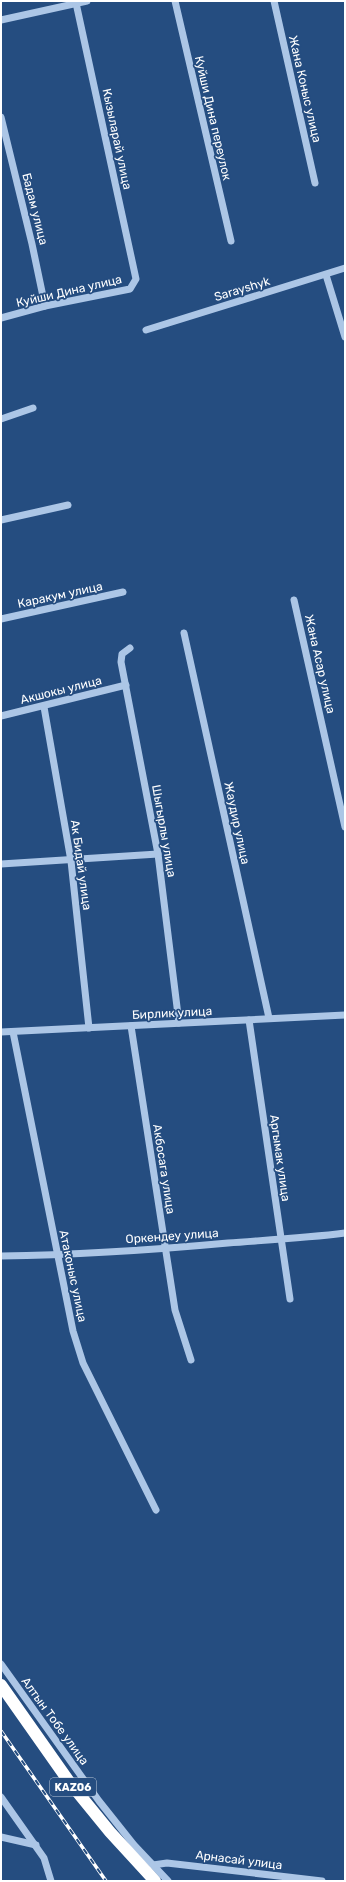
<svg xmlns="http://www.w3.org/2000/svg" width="346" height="1882" font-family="Rubik,sans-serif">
	<rect width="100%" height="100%" fill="#254d80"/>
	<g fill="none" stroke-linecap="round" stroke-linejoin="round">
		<!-- minor -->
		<g stroke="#acc6e6" stroke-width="7">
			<path d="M 175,1 L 231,241"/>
			<path d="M 274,1 L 315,183"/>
			<path d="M 1,20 L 87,1"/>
			<path d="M 1,117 L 32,244 L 45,306"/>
			<path d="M 326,275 L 345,337"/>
			<path d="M 1,318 L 45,306 L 130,289 L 136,279 L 76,3"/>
			<path d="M 146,330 L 345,268"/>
			<path d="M 1,419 L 33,408"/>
			<path d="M 1,520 L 68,505"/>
			<path d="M 294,600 L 345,827"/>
			<path d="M 1,619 L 123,592"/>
			<path d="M 184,633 L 269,1018"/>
			<path d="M 130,648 L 122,654 L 121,662 L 158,854 L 179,1023"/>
			<path d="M 44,707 L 71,861 L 89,1028"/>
			<path d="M 1,716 L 126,685"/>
			<path d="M 1,864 L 158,854"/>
			<path d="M 249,1020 L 290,1299"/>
			<path d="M 131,1026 L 175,1310 L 191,1360"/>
			<path d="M 1,1032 L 345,1015"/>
			<path d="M 13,1032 L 73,1331 L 83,1363 L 156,1510"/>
			<path d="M 1,1256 C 77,1255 152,1250 228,1243 C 267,1240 306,1238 345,1233"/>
			<path d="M 1,1664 L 99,1801 L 134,1845 L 168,1881"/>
			<path d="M 1,1797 L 44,1858 L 51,1881"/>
			<path d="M 1,1837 L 36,1845"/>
			<path d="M 153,1865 L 167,1863 L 322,1881"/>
		</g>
		<!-- highway -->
		<path stroke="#fff" stroke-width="12" d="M 1,1685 L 70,1783 L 110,1832 L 155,1881"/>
		<defs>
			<path id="rail" d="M 1,1731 L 106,1881"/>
		</defs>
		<!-- rail casing -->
		<use href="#rail" stroke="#fff" stroke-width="3.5"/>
		<!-- rail -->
		<use href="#rail" stroke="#254d80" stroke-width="2" stroke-dasharray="6" stroke-linecap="butt"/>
	</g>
	<g text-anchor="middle" stroke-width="3.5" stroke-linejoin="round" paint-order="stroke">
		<!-- shield labels -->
		<rect fill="#254d80" stroke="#becad9" stroke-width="1" x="50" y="1778" width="46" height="18" rx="3"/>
		<g font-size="11" font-weight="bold" fill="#fff">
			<text x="73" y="1791">KАZ06</text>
		</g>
		<!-- street labels -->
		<g font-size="12" fill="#fff" stroke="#254d80">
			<text transform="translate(305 89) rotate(77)" y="4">Жана Коныс улица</text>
			<text transform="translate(213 118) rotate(77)" y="4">Куйши Дина переулок</text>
			<text transform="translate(117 139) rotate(78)" y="4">Кызыларай улица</text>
			<text transform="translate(35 209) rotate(76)" y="4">Бадам улица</text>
			<text transform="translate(242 289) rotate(-17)" y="4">Sarayshyk</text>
			<text transform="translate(69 291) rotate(-13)" y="4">Куйши Дина улица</text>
			<text transform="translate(60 595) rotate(-12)" y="4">Каракум улица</text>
			<text transform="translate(320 664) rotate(77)" y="4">Жана Асар улица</text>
			<text transform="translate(61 690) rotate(-14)" y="4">Акшокы улица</text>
			<text transform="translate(237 823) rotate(78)" y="4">Жаудир улица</text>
			<text transform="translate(164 831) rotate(80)" y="4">Шыгырлы улица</text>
			<text transform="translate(81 865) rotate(82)" y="4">Ак Бидай улица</text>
			<text transform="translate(172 1013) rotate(-3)" y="4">Бирлик улица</text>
			<text transform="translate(280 1158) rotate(82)" y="4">Аргымак улица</text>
			<text transform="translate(164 1169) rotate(81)" y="4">Акбосага улица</text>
			<text transform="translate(172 1236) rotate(-4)" y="4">Оркендеу улица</text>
			<text transform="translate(73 1276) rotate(78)" y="4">Атаконыс улица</text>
			<text transform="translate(55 1721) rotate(54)" y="4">Алтын Тобе улица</text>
			<text transform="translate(239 1860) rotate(7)" y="4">Арнасай улица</text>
		</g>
	</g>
	<!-- border -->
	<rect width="346" height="1882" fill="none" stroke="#ffffff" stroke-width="4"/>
</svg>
